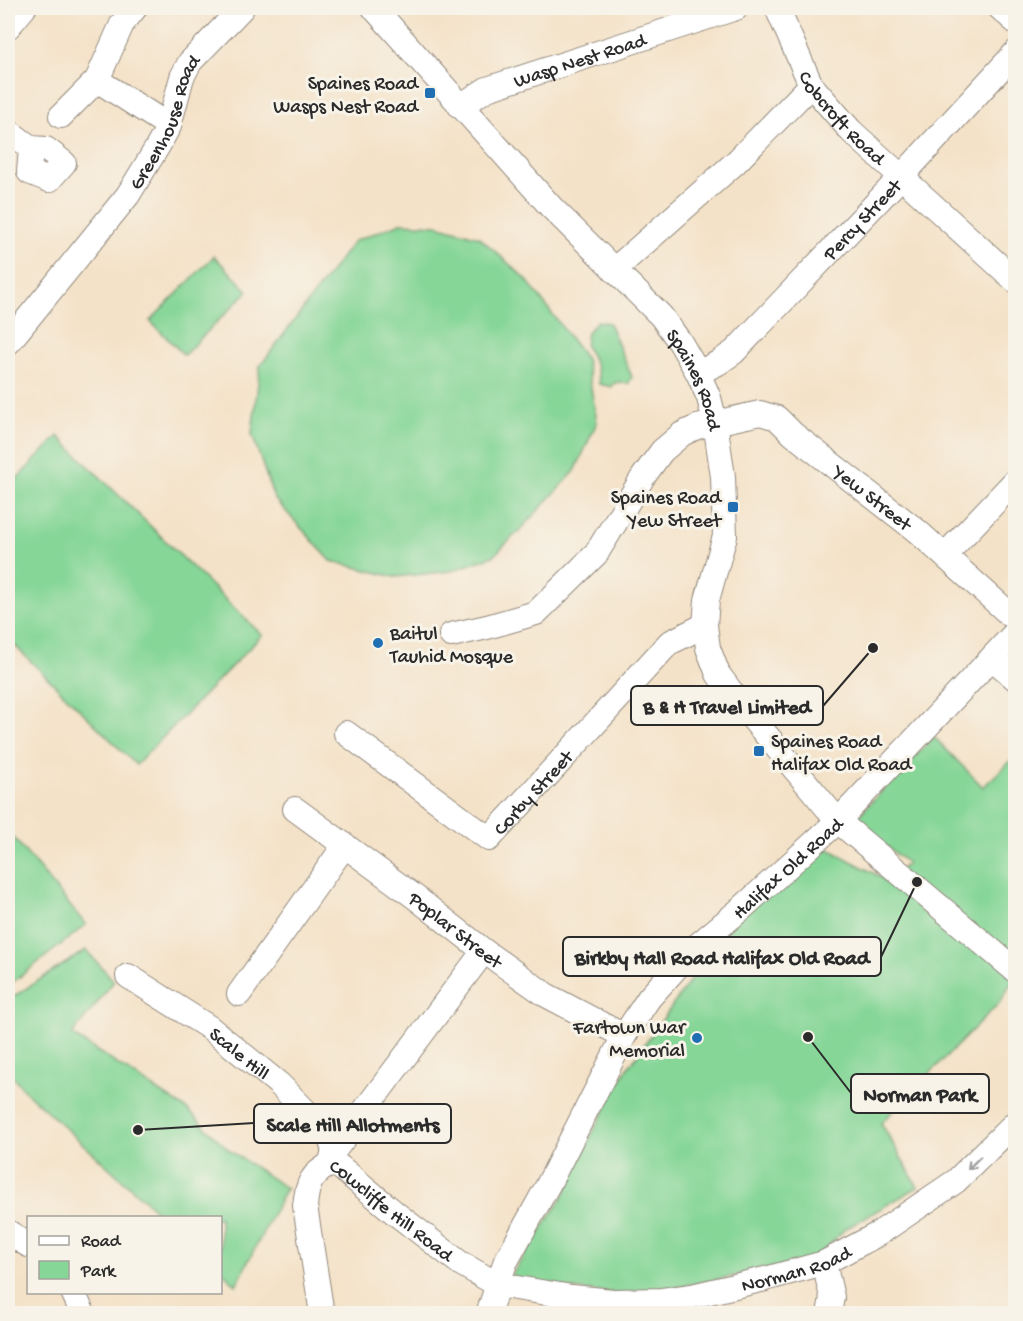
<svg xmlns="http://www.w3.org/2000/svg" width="1023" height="1321" font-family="'Gochi Hand',sans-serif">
	<rect width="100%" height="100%" fill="#f7f3e8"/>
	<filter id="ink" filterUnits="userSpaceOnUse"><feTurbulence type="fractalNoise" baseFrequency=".0167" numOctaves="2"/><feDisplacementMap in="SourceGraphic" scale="12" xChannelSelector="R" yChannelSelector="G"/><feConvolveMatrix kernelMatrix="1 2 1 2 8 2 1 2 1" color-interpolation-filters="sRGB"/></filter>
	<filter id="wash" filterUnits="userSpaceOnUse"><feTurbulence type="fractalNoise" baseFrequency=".008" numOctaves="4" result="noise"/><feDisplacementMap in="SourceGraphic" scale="24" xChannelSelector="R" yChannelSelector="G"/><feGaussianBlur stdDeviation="1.35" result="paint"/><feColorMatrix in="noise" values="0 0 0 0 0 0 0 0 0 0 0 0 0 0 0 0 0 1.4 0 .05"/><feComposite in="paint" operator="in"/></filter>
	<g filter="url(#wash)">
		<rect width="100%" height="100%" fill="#f4e2c8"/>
		<!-- green -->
		<g fill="#85d697" stroke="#588061" stroke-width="1.5">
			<path d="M 401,223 L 437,225 L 479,237 L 526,279 L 586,359 L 597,422 L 575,471 L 521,529 L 493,556 L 451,571 L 395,577 L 331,561 L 274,498 L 252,434 L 260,366 L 354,241 Z"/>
			<path d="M 214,256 L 248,291 L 184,355 L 150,321 Z"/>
			<path d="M 597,321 L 609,323 L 632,377 L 628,384 L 620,382 L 614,383 L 612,387 L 599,384 C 599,371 593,356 585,346 L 587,332 Z"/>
			<path d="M 58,436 L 262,635 L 136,765 L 8,639 L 8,488 Z"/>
			<path d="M 934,737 L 983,787 L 1015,757 L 1015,977 L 1000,1002 L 881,1123 L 918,1187 L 845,1229 L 814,1260 L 634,1296 L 507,1282 L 564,1195 L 593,1132 L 625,1072 L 742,908 L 784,881 L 827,848 L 890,882 L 907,863 L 854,820 Z"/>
			<path d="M 8,831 L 86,925 L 8,986 Z"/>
			<path d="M 86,950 L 114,981 L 72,1035 L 188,1110 L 229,1150 L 286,1188 L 236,1285 L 221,1270 L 220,1218 L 163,1217 L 26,1092 L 8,1071 L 8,1000 Z"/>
		</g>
	</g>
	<g filter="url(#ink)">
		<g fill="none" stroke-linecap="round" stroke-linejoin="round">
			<defs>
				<g id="minor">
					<path id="s1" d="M 374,8 L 551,207 L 661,316 L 680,342 L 698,373 L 709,398 L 715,422 L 723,477 L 725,536 L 707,600 L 705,625 L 708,648 L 718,674 L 738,701 L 838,821 L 1016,971"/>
					<path id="s2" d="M 777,8 L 811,85 L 851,131 L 1016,281"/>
					<path d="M 1000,8 L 1016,22"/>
					<path d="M 8,27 L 24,8"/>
					<path d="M 97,80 L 169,126"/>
					<path id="s3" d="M 460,106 L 487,89 L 736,8"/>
					<path d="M 61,116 L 97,80 L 122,24 L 135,8"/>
					<path d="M 8,131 L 31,148 L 46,149 L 64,163 L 49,180 L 29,172 L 31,148"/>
					<path d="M 614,270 L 736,162 L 811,85"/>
					<path id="s4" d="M 8,343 L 128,195 L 158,146 L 169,126 L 182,77 L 190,62 L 242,8"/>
					<path id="s5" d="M 698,373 L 718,363 L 734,352 L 902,176 L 1016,52"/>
					<path d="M 945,555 L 1016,480"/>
					<path id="s6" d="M 451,635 L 487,627 L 536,613 L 596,554 L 643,477 L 662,451 L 682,434 L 697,427 L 760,413 L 777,418 L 793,434 L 917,531 L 1016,620"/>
					<path d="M 992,658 L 1016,679"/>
					<path id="s7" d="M 346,733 L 489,839 L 669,643 L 705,625"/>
					<path id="s8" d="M 295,809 L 415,897 L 484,951 L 546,995 L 624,1036"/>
					<path id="s9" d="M 128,976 L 210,1028 L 279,1084 L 329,1135 L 334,1151"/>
					<path d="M 239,994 L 345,845"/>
					<path d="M 331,1161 L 334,1151 L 484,951"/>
					<path d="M 8,1232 L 28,1245"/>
					<path d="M 824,1263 L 832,1297 L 829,1314"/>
					<path d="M 73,1292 L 83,1314"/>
					<path id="s10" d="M 322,1314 L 305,1206 C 307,1184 311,1174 331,1164 L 340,1167 L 395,1213 L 460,1263 L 498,1285 L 572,1297 L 613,1301 L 662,1300 L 692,1296 L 765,1279 L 824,1263 L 878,1234 L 956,1181 L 1016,1122"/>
					<path id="s11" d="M 488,1314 L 505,1263 L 548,1185 L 624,1036 L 649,998 L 692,950 L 742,908 L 838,821 L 1016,632"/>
				</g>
			</defs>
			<!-- minor casing -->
			<use href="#minor" stroke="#90867a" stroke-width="26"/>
			<!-- minor -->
			<use href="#minor" stroke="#fff" stroke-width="24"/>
		</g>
		<!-- one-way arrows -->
		<defs><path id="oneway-shaft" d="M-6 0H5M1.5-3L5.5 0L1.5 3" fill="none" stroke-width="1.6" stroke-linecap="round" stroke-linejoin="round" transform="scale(1.5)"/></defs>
		<use stroke="#a0a0a0" href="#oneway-shaft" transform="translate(974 1163) rotate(135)"/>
	</g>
	<!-- markers -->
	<g fill="#1f6fb2" stroke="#f7f3e8" stroke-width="2">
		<rect x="424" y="87" width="12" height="12" rx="3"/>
		<rect x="727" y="501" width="12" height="12" rx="3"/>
		<circle cx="378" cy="643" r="6"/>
		<rect x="753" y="745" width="12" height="12" rx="3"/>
		<circle cx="697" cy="1038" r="6"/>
	</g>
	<g text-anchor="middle" stroke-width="6" stroke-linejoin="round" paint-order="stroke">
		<!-- street labels -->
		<g font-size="20" fill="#2b2b2b" stroke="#f7f3e8">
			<text dy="7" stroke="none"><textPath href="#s3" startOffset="129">Wasp Nest Road</textPath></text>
			<text dy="7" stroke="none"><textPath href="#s2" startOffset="129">Cobcroft Road</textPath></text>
			<text dy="7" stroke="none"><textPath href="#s4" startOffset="273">Greenhouse Road</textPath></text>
			<text dy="7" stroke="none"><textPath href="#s5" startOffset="226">Percy Street</textPath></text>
			<text dy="7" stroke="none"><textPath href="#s1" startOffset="494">Spaines Road</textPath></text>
			<text dy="7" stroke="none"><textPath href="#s6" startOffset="544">Yew Street</textPath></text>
			<text dy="7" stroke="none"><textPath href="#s7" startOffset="242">Corby Street</textPath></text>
			<text dy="7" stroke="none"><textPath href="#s11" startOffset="546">Halifax Old Road</textPath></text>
			<text dy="7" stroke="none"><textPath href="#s8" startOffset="201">Poplar Street</textPath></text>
			<text dy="7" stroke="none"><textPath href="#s9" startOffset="136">Scale Hill</textPath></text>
			<text dy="7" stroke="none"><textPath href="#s10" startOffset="238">Cowcliffe Hill Road</textPath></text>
			<text dy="7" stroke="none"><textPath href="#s10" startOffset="672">Norman Road</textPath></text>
		</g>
		<!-- poi labels -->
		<g font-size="20" fill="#2b2b2b" stroke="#f7f3e8" text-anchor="end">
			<text x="418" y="89">Spaines Road<tspan x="418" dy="23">Wasps Nest Road</tspan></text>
			<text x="721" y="503">Spaines Road<tspan x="721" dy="23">Yew Street</tspan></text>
			<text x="390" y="639" text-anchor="start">Baitul<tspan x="390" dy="23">Tauhid Mosque</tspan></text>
			<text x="771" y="747" text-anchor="start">Spaines Road<tspan x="771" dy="23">Halifax Old Road</tspan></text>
			<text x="685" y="1033">Fartown War<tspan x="685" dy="23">Memorial</tspan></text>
		</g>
	</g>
	<!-- callouts -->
	<path fill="none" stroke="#2b2b2b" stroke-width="2" d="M873 648L823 706M917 882L881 957M808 1037L851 1093M138 1130L254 1123"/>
	<g fill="#2b2b2b" stroke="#f7f3e8" stroke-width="2">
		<circle cx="873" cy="648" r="6"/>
		<circle cx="917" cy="882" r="6"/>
		<circle cx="808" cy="1037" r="6"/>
		<circle cx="138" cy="1130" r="6"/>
	</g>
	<g fill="#f7f3e8" stroke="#2b2b2b" stroke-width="2">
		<rect x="631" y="686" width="192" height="39" rx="6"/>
		<rect x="563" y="937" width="318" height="39" rx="6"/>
		<rect x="851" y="1074" width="138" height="39" rx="6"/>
		<rect x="254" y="1104" width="197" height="39" rx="6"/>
	</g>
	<g font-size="21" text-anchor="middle" font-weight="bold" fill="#2b2b2b">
		<text x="727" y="713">B &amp; H Travel Limited</text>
		<text x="722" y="964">Birkby Hall Road Halifax Old Road</text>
		<text x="920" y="1101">Norman Park</text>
		<text x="353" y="1131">Scale Hill Allotments</text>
	</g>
	<!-- margin -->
	<rect width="1023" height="1321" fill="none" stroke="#f7f3e8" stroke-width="30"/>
	<!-- legend -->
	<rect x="27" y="1216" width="195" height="78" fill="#f7f3e8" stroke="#a5a39c" stroke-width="1.5"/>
	<rect x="39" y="1236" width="30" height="9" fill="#ffffff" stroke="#a5a39c" stroke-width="1.5"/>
	<text x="81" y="1246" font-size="18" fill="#2b2b2b">Road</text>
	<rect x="39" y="1261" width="30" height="18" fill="#85d697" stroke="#a5a39c" stroke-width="1.5"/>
	<text x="81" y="1276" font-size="18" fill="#2b2b2b">Park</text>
</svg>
